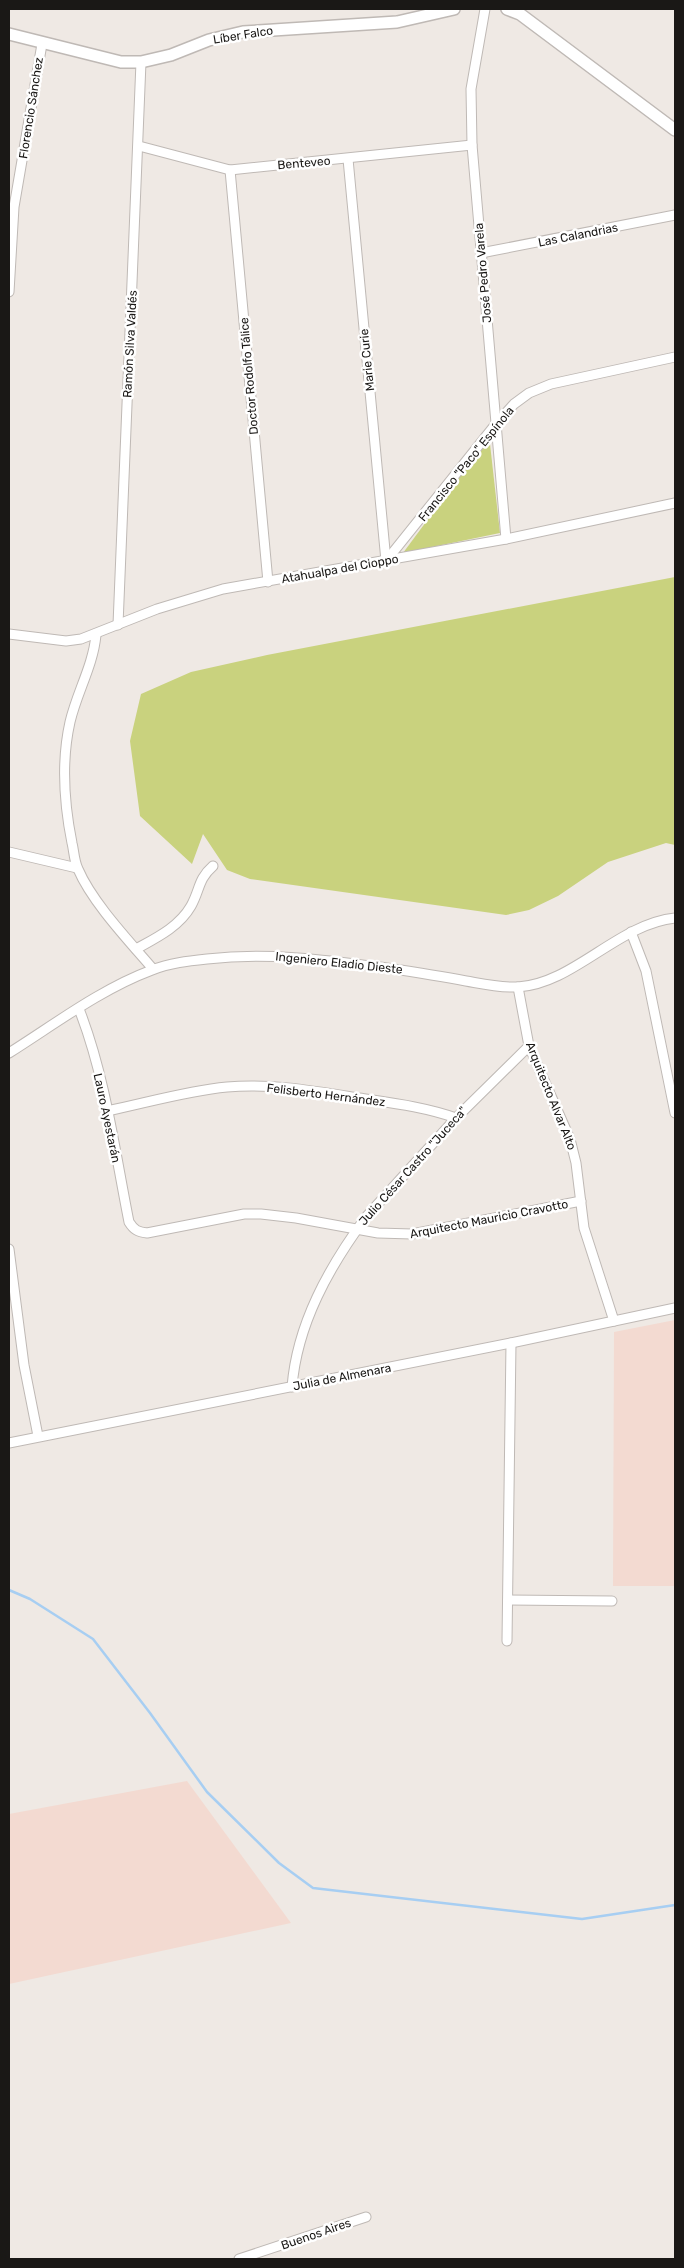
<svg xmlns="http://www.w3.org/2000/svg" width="684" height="2268" font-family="Rubik,sans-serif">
	<rect width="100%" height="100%" fill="#efe9e4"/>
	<!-- industrial -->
	<g fill="#f3dad1">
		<path d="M 675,1320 L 675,1586 L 613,1586 L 614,1332 Z"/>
		<path d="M 187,1781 L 291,1923 L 9,1984 L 9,1814 Z"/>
	</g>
	<!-- green -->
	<g fill="#c9d27e">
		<path d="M 490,444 L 500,533 L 403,553 L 460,476 L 483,448 Z"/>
		<path d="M 675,577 L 675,845 L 666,843 L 608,862 L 558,896 L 529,910 L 506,915 L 250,879 L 227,870 L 203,834 L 192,864 L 140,816 L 130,741 L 141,694 L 191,672 L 267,655 Z"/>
	</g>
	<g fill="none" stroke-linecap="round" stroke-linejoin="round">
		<!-- stream -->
		<path stroke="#a7cef2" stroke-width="2.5" d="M 9,1590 L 30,1599 L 93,1639 L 150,1713 L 207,1792 L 279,1863 L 313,1888 L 582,1919 L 675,1905"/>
		<defs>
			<g id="minor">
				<path d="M 485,9 L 471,89 L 472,145 L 506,539"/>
				<path d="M 139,146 L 230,170 L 472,145"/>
				<path d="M 348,159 L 386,561"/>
				<path d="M 230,170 L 268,582"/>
				<path d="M 481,253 L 675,215"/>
				<path d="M 9,292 L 14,207 L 42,44"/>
				<path d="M 386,561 L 495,425 L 514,404 L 529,393 L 551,384 L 675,357"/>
				<path d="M 118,625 L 141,62"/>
				<path d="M 9,634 L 66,641 L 81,639 L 157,609 L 223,589 L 506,539 L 675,503"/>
				<path d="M 96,635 C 93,666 77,692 70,722 C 61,762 64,803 72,843 C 74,851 74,861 78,869 C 92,902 129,941 153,969"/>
				<path d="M 9,852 L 77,868"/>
				<path d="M 631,932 L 646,971 L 675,1113"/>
				<path d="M 136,949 C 156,938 179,927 191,906 C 200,890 198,879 213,866"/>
				<path d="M 518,987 L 529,1046 L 570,1139 L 576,1163 L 584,1228 L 614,1321"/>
				<path d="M 79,1009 C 105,1075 115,1152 129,1222 C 134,1230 138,1232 147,1233 L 244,1214 L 261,1214 L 296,1218 L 378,1233 L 412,1234 L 581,1201"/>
				<path d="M 9,1053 C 55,1024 101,989 152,970 C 170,963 188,961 207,959 C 270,952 326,960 387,968 C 414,972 440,976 466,981 C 483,984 500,988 518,987 C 573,984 618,924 675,918"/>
				<path d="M 107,1111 C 146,1103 186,1091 227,1087 C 271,1083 315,1091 359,1098 C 392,1103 425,1107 456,1118"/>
				<path d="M 9,1249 L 24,1365 L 38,1436"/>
				<path d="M 292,1387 C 297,1324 329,1267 366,1217 L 456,1118 L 529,1046"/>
				<path d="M 9,1443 L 511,1343 L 675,1308"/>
				<path d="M 508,1600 L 612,1601"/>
				<path d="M 507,1641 L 511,1343"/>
				<path d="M 239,2259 L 366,2217"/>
			</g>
			<g id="tertiary">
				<path d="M 507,9 L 520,14 L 675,130"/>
				<path d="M 9,34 L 121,62 L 141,62 L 171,55 L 209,40 L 243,32 L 397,22 L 454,9"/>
			</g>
		</defs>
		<!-- minor casing -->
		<use href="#minor" stroke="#bfb9b5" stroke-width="11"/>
		<!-- tertiary casing -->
		<use href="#tertiary" stroke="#bfb9b5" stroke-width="14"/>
		<!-- minor -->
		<use href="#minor" stroke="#fff" stroke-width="9"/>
		<!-- tertiary -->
		<use href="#tertiary" stroke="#fff" stroke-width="11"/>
	</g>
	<g text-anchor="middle" stroke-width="5" stroke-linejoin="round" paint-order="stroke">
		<!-- street labels -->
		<g font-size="12" fill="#1a1816" stroke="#fff">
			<text transform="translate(243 35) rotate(-9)" y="4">Líber Falco</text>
			<text transform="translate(31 108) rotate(-81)" y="4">Florencio Sánchez</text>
			<text transform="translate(304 163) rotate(-5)" y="4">Benteveo</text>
			<text transform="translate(578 235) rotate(-11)" y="4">Las Calandrias</text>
			<text transform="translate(483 273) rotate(-95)" y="4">José Pedro Varela</text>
			<text transform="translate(130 344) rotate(-87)" y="4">Ramón Silva Valdés</text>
			<text transform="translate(367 360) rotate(-96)" y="4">Marie Curie</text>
			<text transform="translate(249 376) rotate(-95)" y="4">Doctor Rodolfo Tálice</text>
			<text transform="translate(466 464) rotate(-51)" y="4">Francisco "Paco" Espínola</text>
			<text transform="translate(340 569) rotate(-10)" y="4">Atahualpa del Cioppo</text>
			<text transform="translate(339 963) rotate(6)" y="4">Ingeniero Eladio Dieste</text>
			<text transform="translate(326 1095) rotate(7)" y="4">Felisberto Hernández</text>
			<text transform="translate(551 1096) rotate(68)" y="4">Arquitecto Alvar Alto</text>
			<text transform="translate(107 1118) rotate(78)" y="4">Lauro Ayestarán</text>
			<text transform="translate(413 1166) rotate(-48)" y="4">Julio César Castro "Juceca"</text>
			<text transform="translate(489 1219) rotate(-11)" y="4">Arquitecto Mauricio Cravotto</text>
			<text transform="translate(342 1377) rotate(-11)" y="4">Julia de Almenara</text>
			<text transform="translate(316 2234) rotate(-19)" y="4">Buenos Aires</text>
		</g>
	</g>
	<!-- border -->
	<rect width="684" height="2268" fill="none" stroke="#1a1816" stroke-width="20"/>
</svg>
